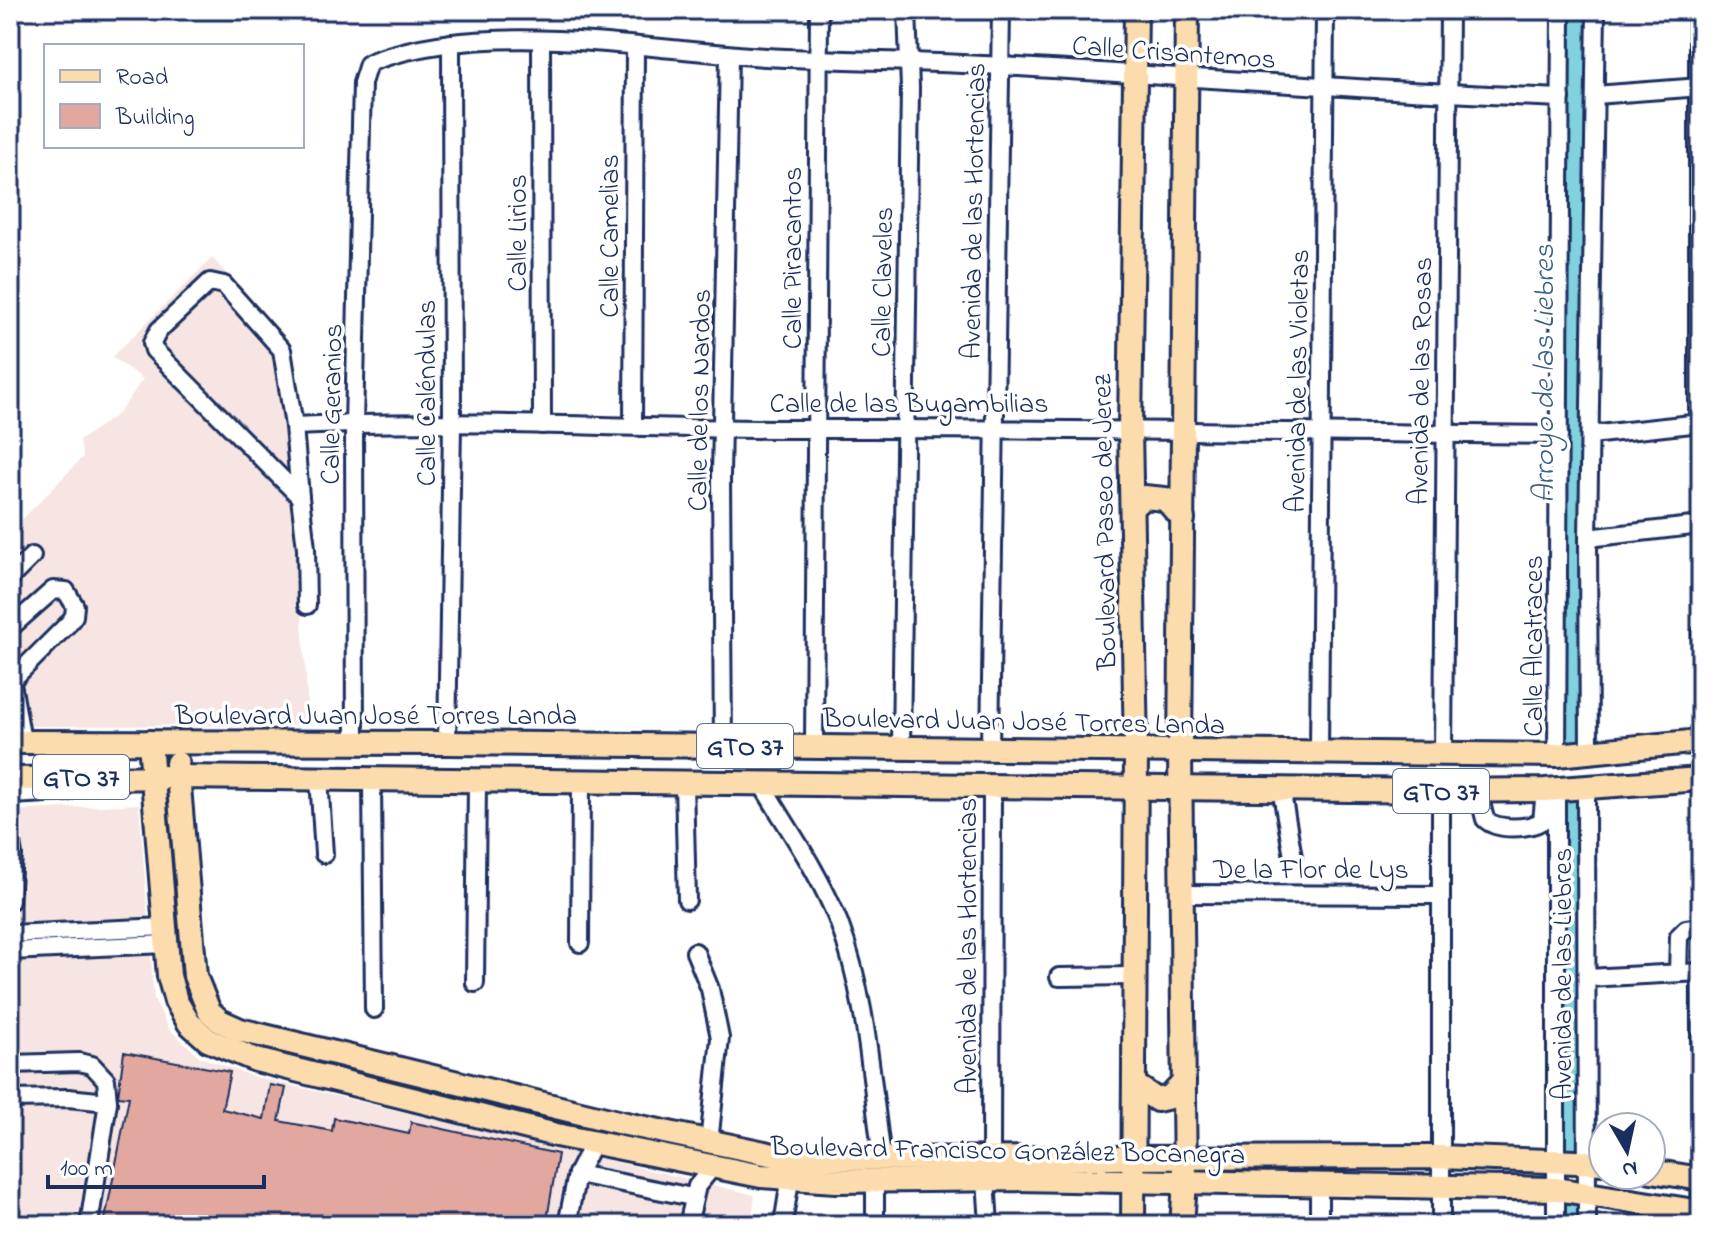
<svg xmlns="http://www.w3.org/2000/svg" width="1711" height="1235" font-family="'Indie Flower',sans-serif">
	<rect width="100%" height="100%" fill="#fff"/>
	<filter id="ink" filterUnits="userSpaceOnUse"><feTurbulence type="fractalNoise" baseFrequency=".0125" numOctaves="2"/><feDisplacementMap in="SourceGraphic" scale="16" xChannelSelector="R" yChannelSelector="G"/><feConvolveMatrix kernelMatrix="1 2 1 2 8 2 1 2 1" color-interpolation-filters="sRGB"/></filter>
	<g filter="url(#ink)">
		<!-- built -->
		<g fill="#f6e5e2">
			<path d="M 212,258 L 283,334 L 309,725 L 10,726 L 10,532 L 83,457 L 79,441 L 119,413 L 143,379 L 112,357 Z"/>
			<path d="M 139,804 L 154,999 L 169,1029 L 200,1057 L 255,1077 L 755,1195 L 751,1225 L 10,1225 L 10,811 Z"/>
		</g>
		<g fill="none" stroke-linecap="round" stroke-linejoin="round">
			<!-- river -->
			<g stroke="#82d1df" stroke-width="26">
				<path d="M 1574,739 L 1577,10"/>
				<path d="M 1571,1143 L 1573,804"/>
				<path d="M 1570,1225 L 1570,1209"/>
			</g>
		</g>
		<!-- building -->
		<path fill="#e2a8a0" stroke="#1b2f5e" stroke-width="2" d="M 124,1052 L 230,1072 L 222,1109 L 264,1119 L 270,1085 L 286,1088 L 279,1121 L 332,1131 L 334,1118 L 409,1134 L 411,1122 L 558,1154 L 546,1225 L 104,1225 L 129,1097 L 118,1096 Z"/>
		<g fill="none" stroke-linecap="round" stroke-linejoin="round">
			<defs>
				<g id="minor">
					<path d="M 541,41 L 542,425"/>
					<path d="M 1595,95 L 1701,87"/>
					<path d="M 1698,424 L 1698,10"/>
					<path d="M 633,425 L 635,47"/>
					<path d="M 294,426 L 300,497"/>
					<path d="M 1590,435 L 1701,423"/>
					<path d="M 1588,538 L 1701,525"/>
					<path d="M 10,578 L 32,556"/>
					<path d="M 307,605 L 306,548 L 300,497 L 154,350 L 152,343 L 159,330 L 210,282 L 224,285 L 282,350 L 294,426 C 468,418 642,430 815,429 C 1063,428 1311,433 1559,435"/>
					<path d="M 10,628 L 53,590 L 66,591 L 75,606 L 74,616 L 68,624 L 12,680"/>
					<path d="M 1701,634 L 1701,664"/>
					<path d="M 10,672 L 22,741"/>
					<path d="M 447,743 L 452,424 L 451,43"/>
					<path d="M 355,745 L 354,426 L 362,83 L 368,64 L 376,60 C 491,19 645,50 766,57 C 844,61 923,61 1001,66 C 1188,77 1374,91 1561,98"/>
					<path d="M 723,746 L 721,476 L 729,55"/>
					<path d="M 814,747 L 819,10"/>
					<path d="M 901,747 L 910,88 L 907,10"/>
					<path d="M 990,748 L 1001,10"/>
					<path d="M 1319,753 L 1325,10"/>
					<path d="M 1589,753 L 1588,538 L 1596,10"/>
					<path d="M 1443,754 L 1449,10"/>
					<path d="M 1557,755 L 1561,10"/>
					<path d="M 319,778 L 324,854"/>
					<path d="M 372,780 L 374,1009"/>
					<path d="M 684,784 L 687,900"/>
					<path d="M 762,785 C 789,830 820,874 839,923 C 867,997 871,1080 882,1157"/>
					<path d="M 1281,788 L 1293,857"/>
					<path d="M 1586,788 L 1587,1225"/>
					<path d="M 1441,791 L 1441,1225"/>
					<path d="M 1478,791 L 1485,819 C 1497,831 1529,829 1542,821 L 1545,790"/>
					<path d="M 10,795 L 67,792 L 93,779"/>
					<path d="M 10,838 L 13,855 L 10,901"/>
					<path d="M 1182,894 L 1439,895"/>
					<path d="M 10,934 L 165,927"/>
					<path d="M 580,943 L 581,783"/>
					<path d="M 10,951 L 166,944"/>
					<path d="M 695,952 L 710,989 L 720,1038 L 709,1143"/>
					<path d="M 1700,972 L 1701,1225"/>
					<path d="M 1678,973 L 1679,936 L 1686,929 L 1701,927"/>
					<path d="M 1059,977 L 1133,976"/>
					<path d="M 1587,978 L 1701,972"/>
					<path d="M 475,983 L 477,782"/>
					<path d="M 10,1064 L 79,1062 L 92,1065 L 106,1080 L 108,1102 L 89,1225"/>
					<path d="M 10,1099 L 68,1098 L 108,1102"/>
					<path d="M 991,1157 L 992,784"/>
					<path d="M 577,1174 L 692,1197"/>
					<path d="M 986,1179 L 989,1225"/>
					<path d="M 567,1225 L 577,1174 L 593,1143"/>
					<path d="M 688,1225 L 697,1186 L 712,1168"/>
					<path d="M 783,1225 L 792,1167"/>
					<path d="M 875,1225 L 875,1181"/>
					<path d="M 1319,1225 L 1319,1184"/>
					<path d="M 1556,1225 L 1556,790"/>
				</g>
				<g id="major">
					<path d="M 1132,507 L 1144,497 L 1165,499 L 1183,519"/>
					<path d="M 10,742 L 447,743 L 1557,755 L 1701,741"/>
					<path d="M 150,742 L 169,976 L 176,1001 L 189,1023 L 208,1040 L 256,1060 L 556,1135 L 761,1176 L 836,1181 L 1017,1179 L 1556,1189 L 1701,1212"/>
					<path d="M 177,763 L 195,976 L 209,1011 L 220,1021 L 240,1030 L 626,1124 L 793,1159 L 1439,1157 L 1603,1163"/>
					<path d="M 10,779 L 178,777 L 1441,791 L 1545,790 L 1701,779"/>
					<path d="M 1134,1084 L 1157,1100 L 1170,1097 L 1184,1082"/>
					<path d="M 1651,1171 L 1701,1179"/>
					<path d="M 1133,1225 L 1136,751 L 1130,429 L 1136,10"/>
					<path d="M 1182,1225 L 1185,1183 L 1180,752 L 1187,10"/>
				</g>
			</defs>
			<!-- minor casing -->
			<use href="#minor" stroke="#1b2f5e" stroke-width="22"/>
			<!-- major casing -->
			<use href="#major" stroke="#1b2f5e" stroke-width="28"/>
			<!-- minor -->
			<use href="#minor" stroke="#fff" stroke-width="16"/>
			<!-- major -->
			<use href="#major" stroke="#fcdcac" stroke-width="22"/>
		</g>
	</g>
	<g text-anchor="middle" stroke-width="7" stroke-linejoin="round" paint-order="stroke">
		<!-- shield labels -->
		<g fill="#fff" stroke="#5f6d8e" stroke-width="2">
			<rect x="697" y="724" width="96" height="44" rx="6"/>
			<rect x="33" y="755" width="96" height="44" rx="6"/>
			<rect x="1393" y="769" width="96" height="44" rx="6"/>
		</g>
		<g font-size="26" font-weight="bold" fill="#1b2f5e">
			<text x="745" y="755">GTO 37</text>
			<text x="81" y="786">GTO 37</text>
			<text x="1441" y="800">GTO 37</text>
		</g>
		<!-- street labels -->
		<g font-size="28" fill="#1b2f5e" stroke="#fff">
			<text transform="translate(1174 51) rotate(4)" y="10">Calle Crisantemos</text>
			<text transform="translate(972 211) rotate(-89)" y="10">Avenida de las Hortencias</text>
			<text transform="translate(516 233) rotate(-90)" y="10">Calle Lirios</text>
			<text transform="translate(608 236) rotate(-90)" y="10">Calle Camelias</text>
			<text transform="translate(791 258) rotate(-90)" y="10">Calle Piracantos</text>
			<text transform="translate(881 282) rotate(-89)" y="10">Calle Claveles</text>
			<text transform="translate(1296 381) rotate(-89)" y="10">Avenida de las Violetas</text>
			<text transform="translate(1419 381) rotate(-89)" y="10">Avenida de las Rosas</text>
			<text transform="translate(425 393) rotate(-90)" y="10">Calle Caléndulas</text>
			<text transform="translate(698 400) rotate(-89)" y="10">Calle de los Nardos</text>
			<text x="909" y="412">Calle de las Bugambilias</text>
			<text transform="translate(330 404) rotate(-89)" y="10">Calle Geranios</text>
			<text transform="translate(1103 522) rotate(-91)" y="10">Boulevard Paseo de Jerez</text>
			<text transform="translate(1532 646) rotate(-90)" y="10">Calle Alcatraces</text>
			<text x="376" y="724">Boulevard Juan José Torres Landa</text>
			<text transform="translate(1024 720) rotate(1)" y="10">Boulevard Juan José Torres Landa</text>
			<text x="1311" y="878">De la Flor de Lys</text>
			<text transform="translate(966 946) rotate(-90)" y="10">Avenida de las Hortencias</text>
			<text transform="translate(1561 974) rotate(-90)" y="10">Avenida de las Liebres</text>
			<text transform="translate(1008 1149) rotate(1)" y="10">Boulevard Francisco González Bocanegra</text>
		</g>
		<!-- water labels -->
		<g font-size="30" font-style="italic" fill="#3a6085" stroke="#fff">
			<text transform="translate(1543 374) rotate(-90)" y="10">Arroyo de las Liebres</text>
		</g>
	</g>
	<!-- margin -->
	<rect width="1711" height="1235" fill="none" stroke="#fff" stroke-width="40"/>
	<rect x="20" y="20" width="1671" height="1195" fill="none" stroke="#1b2f5e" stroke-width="3" filter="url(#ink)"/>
	<!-- legend -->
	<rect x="44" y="44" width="260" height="104" fill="#ffffff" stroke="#a4acbf" stroke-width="2"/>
	<rect x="60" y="70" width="40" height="12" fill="#fcdcac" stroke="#a4acbf" stroke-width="2"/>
	<text x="116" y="84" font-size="24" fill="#1b2f5e">Road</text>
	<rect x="60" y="104" width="40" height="24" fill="#e2a8a0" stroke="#a4acbf" stroke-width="2"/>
	<text x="116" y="124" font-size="24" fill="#1b2f5e">Building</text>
	<!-- north arrow -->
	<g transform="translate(1627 1151) rotate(171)"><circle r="38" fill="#ffffff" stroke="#a4acbf" stroke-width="2"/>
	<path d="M0-6L14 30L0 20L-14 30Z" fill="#1b2f5e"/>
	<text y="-12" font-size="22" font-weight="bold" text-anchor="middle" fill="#1b2f5e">N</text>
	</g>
	<!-- scale -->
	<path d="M48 1175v12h216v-12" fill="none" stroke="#1b2f5e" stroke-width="4"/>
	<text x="60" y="1175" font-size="24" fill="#1b2f5e" stroke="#ffffff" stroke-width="6" paint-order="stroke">100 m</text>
</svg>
